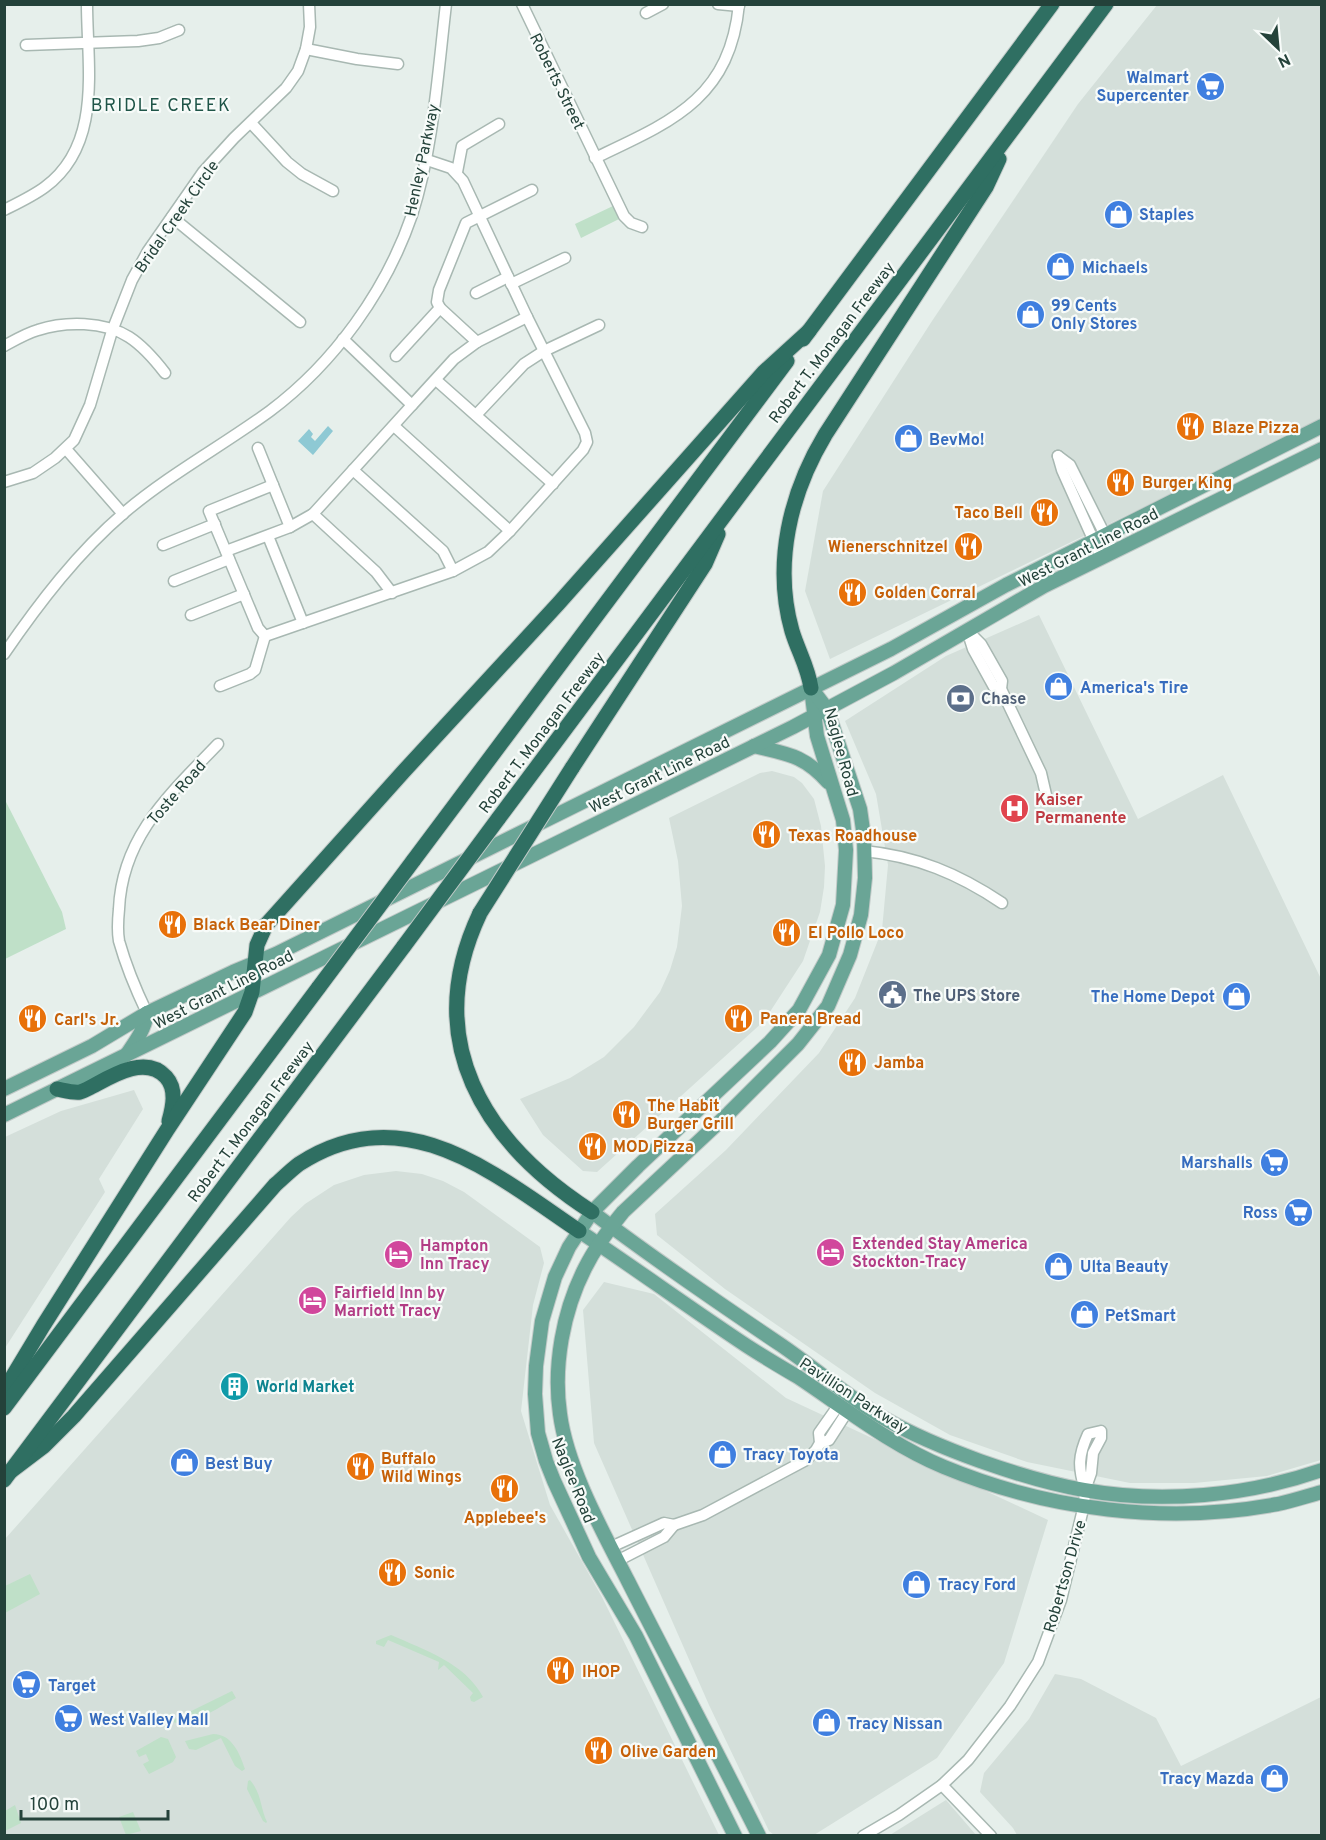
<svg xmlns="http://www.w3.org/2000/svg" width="1326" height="1840" font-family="Overpass,sans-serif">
	<rect width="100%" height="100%" fill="#e6efeb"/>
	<!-- built -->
	<g fill="#d4dfda">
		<path d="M 1157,5 L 1321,5 L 1321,421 L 830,659 L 805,591 L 823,491 L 932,321 L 1078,104 Z"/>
		<path d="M 1039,615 L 1138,819 L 1223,775 L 1321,979 L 1321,1460 L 1267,1476 L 1194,1483 L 1130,1483 L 1027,1462 L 950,1435 L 875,1393 L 725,1289 L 657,1235 L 655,1214 L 726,1150 L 819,1053 L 855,998 L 882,930 L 888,865 L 876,794 L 845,721 L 946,656 Z"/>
		<path d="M 772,771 L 794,777 L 802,783 L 814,799 L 821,826 L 825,866 L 824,887 L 820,912 L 803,961 L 764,1021 L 597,1172 L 583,1171 L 543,1135 L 520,1099 L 570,1078 L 604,1057 L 634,1027 L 660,992 L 670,970 L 677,947 L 682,906 L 678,861 L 669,818 L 760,773 Z"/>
		<path d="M 134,1090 L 143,1109 L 99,1179 L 105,1192 L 5,1348 L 5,1137 L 61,1111 Z"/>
		<path d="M 396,1171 L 422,1174 L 443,1181 L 464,1192 L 540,1247 L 544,1263 L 533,1305 L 521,1411 L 550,1505 L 602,1597 L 719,1835 L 5,1836 L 5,1539 L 291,1217 L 305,1204 L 334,1185 L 364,1175 Z"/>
		<path d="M 604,1282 L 654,1294 L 786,1398 L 1048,1520 L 1004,1663 L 937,1758 L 814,1835 L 774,1835 L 769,1831 L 709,1705 L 594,1443 L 583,1310 Z"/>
		<path d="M 1055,1674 L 1081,1679 L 1156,1718 L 1181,1766 L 1321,1697 L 1321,1835 L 1017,1835 L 1013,1828 L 980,1792 L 984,1773 L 1029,1719 Z"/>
		<path d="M 946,1800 L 976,1835 L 890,1835 Z"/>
	</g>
	<!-- green -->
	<g fill="#bfe0c8">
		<path d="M 613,206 L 619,219 L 581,238 L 575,224 Z"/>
		<path d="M 4,798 L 62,912 L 66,929 L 5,959 Z"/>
		<path d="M 30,1574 L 40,1594 L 5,1613 L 5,1586 Z"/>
		<path d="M 391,1635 C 425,1650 465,1663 483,1697 L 474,1702 L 471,1701 L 470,1697 L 473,1693 L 444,1665 L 438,1670 L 439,1662 L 388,1640 L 384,1647 L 376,1644 L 376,1641 Z"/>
		<path d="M 232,1691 L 236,1698 C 219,1707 180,1735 164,1717 L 171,1713 L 175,1719 Z"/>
		<path d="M 213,1734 C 232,1734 240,1754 245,1769 L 242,1771 L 235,1766 L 221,1738 L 196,1750 L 189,1749 L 185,1741 Z"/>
		<path d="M 161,1737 L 168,1739 L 176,1757 L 173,1762 L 149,1774 L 143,1764 L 149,1761 L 146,1754 L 139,1757 L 136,1751 Z"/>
		<path d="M 250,1780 C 262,1794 260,1807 267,1822 L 266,1823 L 263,1821 L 247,1789 L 248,1781 Z"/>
		<path d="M 15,1805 L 21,1823 L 5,1831 L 5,1811 Z"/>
		<path d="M 133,1812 L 141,1831 L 126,1835 L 119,1817 Z"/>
	</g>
	<!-- water -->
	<path fill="#8ec9d4" d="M 328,426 L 333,431 L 313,455 L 298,441 L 309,429 L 313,434 L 311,437 L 315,441 Z"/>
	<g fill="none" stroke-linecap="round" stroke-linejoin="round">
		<defs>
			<g id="minor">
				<path d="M 522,4 L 624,216 L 631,223 L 642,227"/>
				<path d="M 718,4 L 739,6"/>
				<path d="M 646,13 L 663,4"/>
				<path d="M 26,45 L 138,41 L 159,38 L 179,30"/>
				<path d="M 306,49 L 357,59 L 398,64"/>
				<path d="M 251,123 L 287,162 L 302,174 L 333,191"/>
				<path d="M 595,158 C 671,122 730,99 739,4"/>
				<path d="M 424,159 L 451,168 L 463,181 L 527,317"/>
				<path d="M 457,172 L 462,146 L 499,124"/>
				<path d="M 4,210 C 18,203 33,196 45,187 C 103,144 87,66 87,4"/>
				<path d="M 172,217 L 300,322"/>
				<path d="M 511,284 L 565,258"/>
				<path d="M 476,293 L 508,277"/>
				<path d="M 477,342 L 440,308 L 437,302 L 439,290 L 466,223 L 532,190"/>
				<path d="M 4,346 C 15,340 27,333 38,330 C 65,321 104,321 129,337 C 143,346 155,360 165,373"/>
				<path d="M 396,356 L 440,308"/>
				<path d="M 436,380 L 553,484"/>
				<path d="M 476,415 L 524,364 L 544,351 L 599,325"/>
				<path d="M 394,426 L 510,531"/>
				<path d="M 66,449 L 123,514"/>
				<path d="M 1058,456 L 1070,465 L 1113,551"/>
				<path d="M 1058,456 L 1062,470 L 1101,557"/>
				<path d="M 353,470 L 443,551 L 453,571"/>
				<path d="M 4,482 L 33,473 L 55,458 L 74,440 L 90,405 L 112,331 L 132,280 L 148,251 L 203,172 L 234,138 L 286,88 L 298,71 L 306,49 L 310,27 L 309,4"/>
				<path d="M 313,514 L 376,572 L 392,593"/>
				<path d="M 290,527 L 313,514 L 412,405 L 343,339"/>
				<path d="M 268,536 L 303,623"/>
				<path d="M 163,545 L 215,524"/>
				<path d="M 226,551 L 290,527 L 258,448"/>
				<path d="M 174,581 L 229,559"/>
				<path d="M 191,615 L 244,594"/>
				<path d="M 967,630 L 973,649 L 994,687 L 1001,689 L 1041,773 L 1047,799"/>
				<path d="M 969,632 L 981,644 L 1002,681 L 1001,689"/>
				<path d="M 265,636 L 453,571 L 488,552 L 510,531 L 583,450 L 587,442 L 585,433 L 527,317 L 477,342 L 454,359 L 412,405"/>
				<path d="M 265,636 L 258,628 L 209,511 L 273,485"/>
				<path d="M 4,654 C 39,603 78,552 125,512 C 170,474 222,446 270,411 C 334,363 386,291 412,215 C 433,150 438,72 446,4"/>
				<path d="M 220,686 L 250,674 L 255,670 L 265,636"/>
				<path d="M 864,851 C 916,856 959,874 1002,903"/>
				<path d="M 147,1013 C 136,990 126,966 119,941 C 117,930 118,919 119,909 C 122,836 171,793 218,744"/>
				<path d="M 820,1443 L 829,1440 L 847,1412"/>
				<path d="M 611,1547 L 664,1523 L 674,1525 L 703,1515 L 806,1460 L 816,1450 L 820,1443 L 819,1433 L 838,1406"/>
				<path d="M 617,1561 L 664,1537 L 674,1525"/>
				<path d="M 942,1785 L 991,1836"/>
				<path d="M 863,1836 L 899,1815 L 942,1785 L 968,1760 L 1010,1706 L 1038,1662 L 1061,1600 L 1084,1505 L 1085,1490 L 1091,1473 L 1093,1453 L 1101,1438 L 1101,1431 L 1088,1434 C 1078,1456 1078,1467 1085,1490"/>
			</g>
			<g id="major">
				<path d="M 754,746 C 787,754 804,755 828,782"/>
				<path d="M 127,1054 C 136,1041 145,1029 147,1013"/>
				<path d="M 4,1089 L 92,1046 L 147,1013 L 233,972 L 276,954 L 891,649 L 1006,585 L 1322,426"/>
				<path d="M 4,1115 L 793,727 L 894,673 L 1044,586 L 1322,449"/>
				<path d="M 592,1212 C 654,1259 717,1302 781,1345 C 816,1369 848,1397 885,1419 C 915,1436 947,1449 980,1461 C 1014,1473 1049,1484 1084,1490 C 1162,1504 1247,1496 1322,1470"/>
				<path d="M 579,1231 C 636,1269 691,1309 747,1346 C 764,1357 781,1367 798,1377 C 846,1409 891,1445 944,1467 C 1048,1510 1167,1525 1278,1504 C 1292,1501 1307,1496 1322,1492"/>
				<path d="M 735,1836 L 636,1636 L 589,1557 L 554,1481 L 546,1461 L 538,1433 L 535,1394 L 536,1366 L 542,1321 L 555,1277 L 569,1247 L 592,1212 L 638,1166 L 770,1042 L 799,1010 L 829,955 L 843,905 L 846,850 L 843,820 L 817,736 L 811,688"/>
				<path d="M 759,1836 C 716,1750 671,1666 628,1581 C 603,1532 567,1468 560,1414 C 553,1366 563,1311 585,1268 C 595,1248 609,1229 623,1212 L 729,1113 L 798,1044 L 828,1006 L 850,955 L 861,915 L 865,878 L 864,837 L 860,809 L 827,709 L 811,688"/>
			</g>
			<g id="highway">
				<path d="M 803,339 L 1052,4"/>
				<path d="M 811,688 C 808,667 798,651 792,631 C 773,564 790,493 825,435 L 986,187 L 999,159"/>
				<path d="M 572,768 L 705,564 L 718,534"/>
				<path d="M 498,819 L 1106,4"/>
				<path d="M 413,861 L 787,361"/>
				<path d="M 480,913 C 420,1040 483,1142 592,1212"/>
				<path d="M 57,1089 C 63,1090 73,1093 80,1092 C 84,1091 89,1088 93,1086 C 113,1075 146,1055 166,1077 C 177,1089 173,1107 169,1121"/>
				<path d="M 4,1391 L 43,1326 L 167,1130 L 245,1012 L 252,992 L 257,945 L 266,925 L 404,771 L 558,604 L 764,372 L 809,331"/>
				<path d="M 4,1408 L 319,987"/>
				<path d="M 11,1471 L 44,1446 L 74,1416 L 275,1185 C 283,1178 291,1170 299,1164 C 404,1096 493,1173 579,1231"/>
				<path d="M 4,1480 L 404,946"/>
			</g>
		</defs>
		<!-- minor casing -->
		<use href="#minor" stroke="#a8b8b2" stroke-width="13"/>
		<!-- major casing -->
		<use href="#major" stroke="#c2cac8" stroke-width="16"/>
		<!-- highway casing -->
		<use href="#highway" stroke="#c2cac8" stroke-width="17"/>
		<!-- minor -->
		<use href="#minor" stroke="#fff" stroke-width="10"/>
		<!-- major -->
		<use href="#major" stroke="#6aa596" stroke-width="14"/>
		<!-- highway -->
		<use href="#highway" stroke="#2f6f62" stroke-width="15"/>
		<defs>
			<g id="highway-bridge">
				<path d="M 480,913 L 572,768"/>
				<path d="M 404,946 L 498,819"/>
				<path d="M 319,987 L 413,861"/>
			</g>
		</defs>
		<!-- highway-bridge casing -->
		<use href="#highway-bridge" stroke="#c2cac8" stroke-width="17" stroke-linecap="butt"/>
		<!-- highway-bridge -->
		<use href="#highway-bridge" stroke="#2f6f62" stroke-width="15"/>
	</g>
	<!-- icons -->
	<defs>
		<symbol id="supermarket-disc" viewBox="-11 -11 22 22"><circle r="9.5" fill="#3f7fe0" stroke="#f7fbf9"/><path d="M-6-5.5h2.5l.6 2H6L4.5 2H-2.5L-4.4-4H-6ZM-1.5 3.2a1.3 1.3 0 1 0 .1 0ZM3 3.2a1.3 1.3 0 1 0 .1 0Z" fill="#fff"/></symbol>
		<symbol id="shop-disc" viewBox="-11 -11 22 22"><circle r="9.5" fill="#3f7fe0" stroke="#f7fbf9"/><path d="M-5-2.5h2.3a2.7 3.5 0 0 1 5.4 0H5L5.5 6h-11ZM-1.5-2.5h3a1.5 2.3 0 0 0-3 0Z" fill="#fff"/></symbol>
		<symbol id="restaurant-disc" viewBox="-11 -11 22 22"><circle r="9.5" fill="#e8710a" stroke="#f7fbf9"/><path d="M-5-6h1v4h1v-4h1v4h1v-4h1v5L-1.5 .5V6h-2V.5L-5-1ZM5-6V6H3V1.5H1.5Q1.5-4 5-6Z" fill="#fff"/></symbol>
		<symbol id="bank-disc" viewBox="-11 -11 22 22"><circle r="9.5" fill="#5c6f8a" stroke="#f7fbf9"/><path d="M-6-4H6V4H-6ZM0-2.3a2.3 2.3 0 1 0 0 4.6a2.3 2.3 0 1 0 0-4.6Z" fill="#fff"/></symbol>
		<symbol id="hospital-disc" viewBox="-11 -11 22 22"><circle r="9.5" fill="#e0444e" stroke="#f7fbf9"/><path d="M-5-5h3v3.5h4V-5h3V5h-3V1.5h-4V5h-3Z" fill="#fff"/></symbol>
		<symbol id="civic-disc" viewBox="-11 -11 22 22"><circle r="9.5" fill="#5c6f8a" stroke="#f7fbf9"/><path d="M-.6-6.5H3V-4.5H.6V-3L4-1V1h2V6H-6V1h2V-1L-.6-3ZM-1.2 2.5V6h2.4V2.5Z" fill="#fff"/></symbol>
		<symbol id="hotel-disc" viewBox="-11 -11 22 22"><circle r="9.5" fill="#d1479c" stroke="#f7fbf9"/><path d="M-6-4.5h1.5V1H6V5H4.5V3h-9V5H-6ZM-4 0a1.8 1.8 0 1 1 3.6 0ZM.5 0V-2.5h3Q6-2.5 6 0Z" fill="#fff"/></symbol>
		<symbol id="building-disc" viewBox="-11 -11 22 22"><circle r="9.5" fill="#0f9aa8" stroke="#f7fbf9"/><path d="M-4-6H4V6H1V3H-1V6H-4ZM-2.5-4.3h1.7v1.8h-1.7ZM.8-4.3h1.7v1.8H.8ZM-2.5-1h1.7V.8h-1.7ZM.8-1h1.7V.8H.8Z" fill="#fff"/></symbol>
	</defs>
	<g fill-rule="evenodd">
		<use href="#supermarket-disc" x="1194" y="70" width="33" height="33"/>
		<use href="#shop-disc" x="1102" y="198" width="33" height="33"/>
		<use href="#shop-disc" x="1044" y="250" width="33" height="33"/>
		<use href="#shop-disc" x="1014" y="298" width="33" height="33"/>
		<use href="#restaurant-disc" x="1174" y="410" width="33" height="33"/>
		<use href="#shop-disc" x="892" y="422" width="33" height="33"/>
		<use href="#restaurant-disc" x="1104" y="466" width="33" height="33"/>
		<use href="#restaurant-disc" x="1028" y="496" width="33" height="33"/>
		<use href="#restaurant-disc" x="952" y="530" width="33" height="33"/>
		<use href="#restaurant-disc" x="836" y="576" width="33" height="33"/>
		<use href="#shop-disc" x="1042" y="670" width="33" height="33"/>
		<use href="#bank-disc" x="944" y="682" width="33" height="33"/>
		<use href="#hospital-disc" x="998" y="792" width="33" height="33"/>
		<use href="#restaurant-disc" x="750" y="818" width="33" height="33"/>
		<use href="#restaurant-disc" x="156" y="908" width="33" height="33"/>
		<use href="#restaurant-disc" x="770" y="916" width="33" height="33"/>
		<use href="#civic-disc" x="876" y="978" width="33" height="33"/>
		<use href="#shop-disc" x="1220" y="980" width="33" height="33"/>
		<use href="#restaurant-disc" x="722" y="1002" width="33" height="33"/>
		<use href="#restaurant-disc" x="16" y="1002" width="33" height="33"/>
		<use href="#restaurant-disc" x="836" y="1046" width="33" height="33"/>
		<use href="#restaurant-disc" x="610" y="1098" width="33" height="33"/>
		<use href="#restaurant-disc" x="576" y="1130" width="33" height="33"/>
		<use href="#supermarket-disc" x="1258" y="1146" width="33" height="33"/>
		<use href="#supermarket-disc" x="1282" y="1196" width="33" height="33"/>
		<use href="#hotel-disc" x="814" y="1236" width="33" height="33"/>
		<use href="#hotel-disc" x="382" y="1238" width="33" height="33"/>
		<use href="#shop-disc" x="1042" y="1250" width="33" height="33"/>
		<use href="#hotel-disc" x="296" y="1284" width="33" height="33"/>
		<use href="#shop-disc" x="1068" y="1298" width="33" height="33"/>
		<use href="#building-disc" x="218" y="1370" width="33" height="33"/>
		<use href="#shop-disc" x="706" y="1438" width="33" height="33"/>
		<use href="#shop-disc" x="168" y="1446" width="33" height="33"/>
		<use href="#restaurant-disc" x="344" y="1450" width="33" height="33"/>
		<use href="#restaurant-disc" x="488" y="1472" width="33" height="33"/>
		<use href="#restaurant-disc" x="376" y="1556" width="33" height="33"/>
		<use href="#shop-disc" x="900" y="1568" width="33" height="33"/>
		<use href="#restaurant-disc" x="544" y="1654" width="33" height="33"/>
		<use href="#supermarket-disc" x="10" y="1668" width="33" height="33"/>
		<use href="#supermarket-disc" x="52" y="1702" width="33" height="33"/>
		<use href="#shop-disc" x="810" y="1706" width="33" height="33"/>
		<use href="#restaurant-disc" x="582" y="1734" width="33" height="33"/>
		<use href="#shop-disc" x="1258" y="1762" width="33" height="33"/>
	</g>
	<g text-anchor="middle" stroke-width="4.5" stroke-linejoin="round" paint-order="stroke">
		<!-- shop labels -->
		<g font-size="16" font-weight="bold" fill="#366cbe" stroke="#f7fbf9" text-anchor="start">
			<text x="1189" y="83" text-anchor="end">Walmart<tspan x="1189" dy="18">Supercenter</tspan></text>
			<text x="1139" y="220">Staples</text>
			<text x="1082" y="273">Michaels</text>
			<text x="1051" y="311">99 Cents<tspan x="1051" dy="18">Only Stores</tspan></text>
			<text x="929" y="445">BevMo!</text>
			<text x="1080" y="693">America's Tire</text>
			<text x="1215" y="1002" text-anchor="end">The Home Depot</text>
			<text x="1253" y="1168" text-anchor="end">Marshalls</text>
			<text x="1278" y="1218" text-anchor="end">Ross</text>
			<text x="1080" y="1272">Ulta Beauty</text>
			<text x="1105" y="1321">PetSmart</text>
			<text x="743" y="1460">Tracy Toyota</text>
			<text x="205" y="1469">Best Buy</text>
			<text x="938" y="1590">Tracy Ford</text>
			<text x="48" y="1691">Target</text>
			<text x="89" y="1725">West Valley Mall</text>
			<text x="847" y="1729">Tracy Nissan</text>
			<text x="1254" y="1784" text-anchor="end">Tracy Mazda</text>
		</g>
		<!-- street labels -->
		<g font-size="16" fill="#24423a" stroke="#f7fbf9">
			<text transform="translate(558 81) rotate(64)" y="6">Roberts Street</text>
			<text transform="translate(421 160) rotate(-78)" y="6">Henley Parkway</text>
			<text transform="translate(176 216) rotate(-55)" y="6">Bridal Creek Circle</text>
			<text transform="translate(831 342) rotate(-53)" y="6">Robert T. Monagan Freeway</text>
			<text transform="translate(1088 547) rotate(-27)" y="6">West Grant Line Road</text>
			<text transform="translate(541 732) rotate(-53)" y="6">Robert T. Monagan Freeway</text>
			<text transform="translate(842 752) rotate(75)" y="6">Naglee Road</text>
			<text transform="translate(659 774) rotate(-26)" y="6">West Grant Line Road</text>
			<text transform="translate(176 792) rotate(-49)" y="6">Toste Road</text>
			<text transform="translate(223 989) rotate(-27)" y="6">West Grant Line Road</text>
			<text transform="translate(250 1121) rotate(-53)" y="6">Robert T. Monagan Freeway</text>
			<text transform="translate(854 1395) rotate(33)" y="6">Pavillion Parkway</text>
			<text transform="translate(574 1480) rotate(68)" y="6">Naglee Road</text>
			<text transform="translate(1064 1576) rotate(-74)" y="6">Robertson Drive</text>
		</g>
		<!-- food labels -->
		<g font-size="16" font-weight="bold" fill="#c56008" stroke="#f7fbf9" text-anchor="start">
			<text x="1212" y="433">Blaze Pizza</text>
			<text x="1142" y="488">Burger King</text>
			<text x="1023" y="518" text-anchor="end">Taco Bell</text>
			<text x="948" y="552" text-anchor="end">Wienerschnitzel</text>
			<text x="874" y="598">Golden Corral</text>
			<text x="788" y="841">Texas Roadhouse</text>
			<text x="193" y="930">Black Bear Diner</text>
			<text x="808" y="938">El Pollo Loco</text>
			<text x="760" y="1024">Panera Bread</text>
			<text x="54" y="1025">Carl's Jr.</text>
			<text x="874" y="1068">Jamba</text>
			<text x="647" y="1111">The Habit<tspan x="647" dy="18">Burger Grill</tspan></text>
			<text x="613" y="1152">MOD Pizza</text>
			<text x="381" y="1464">Buffalo<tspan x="381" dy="18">Wild Wings</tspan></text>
			<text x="505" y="1523" text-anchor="middle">Applebee's</text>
			<text x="414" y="1578">Sonic</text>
			<text x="582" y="1677">IHOP</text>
			<text x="620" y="1757">Olive Garden</text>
		</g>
		<!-- service labels -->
		<g font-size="16" font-weight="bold" fill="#4e5e75" stroke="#f7fbf9" text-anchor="start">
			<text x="981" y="704">Chase</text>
			<text x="913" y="1001">The UPS Store</text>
		</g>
		<!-- health labels -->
		<g font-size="16" font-weight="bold" fill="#be3a42" stroke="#f7fbf9" text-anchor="start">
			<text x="1035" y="805">Kaiser<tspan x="1035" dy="18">Permanente</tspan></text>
		</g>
		<!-- hotel labels -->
		<g font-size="16" font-weight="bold" fill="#b23c85" stroke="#f7fbf9" text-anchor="start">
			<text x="852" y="1249">Extended Stay America<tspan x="852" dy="18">Stockton-Tracy</tspan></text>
			<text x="420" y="1251">Hampton<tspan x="420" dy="18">Inn Tracy</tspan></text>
			<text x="334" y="1298">Fairfield Inn by<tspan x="334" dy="18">Marriott Tracy</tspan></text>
		</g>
		<!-- culture labels -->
		<g font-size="16" font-weight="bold" fill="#0d838f" stroke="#f7fbf9" text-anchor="start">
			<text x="256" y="1392">World Market</text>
		</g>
		<!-- neighbourhood labels -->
		<g font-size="18" letter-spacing="1.5" fill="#1f5548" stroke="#f7fbf9">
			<text x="161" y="111">BRIDLE CREEK</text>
		</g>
	</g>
	<!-- border -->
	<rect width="1326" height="1840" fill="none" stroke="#24423a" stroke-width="12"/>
	<!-- north arrow -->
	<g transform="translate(1278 48) rotate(154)" stroke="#f7fbf9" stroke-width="4.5" paint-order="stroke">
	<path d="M0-4.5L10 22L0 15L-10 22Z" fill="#24423a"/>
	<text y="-9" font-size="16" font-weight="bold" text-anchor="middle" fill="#24423a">N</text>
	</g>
	<!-- scale -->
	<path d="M21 1810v9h147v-9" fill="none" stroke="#24423a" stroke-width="3"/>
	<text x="30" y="1810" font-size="18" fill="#24423a" stroke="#f7fbf9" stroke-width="4.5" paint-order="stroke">100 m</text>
</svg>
